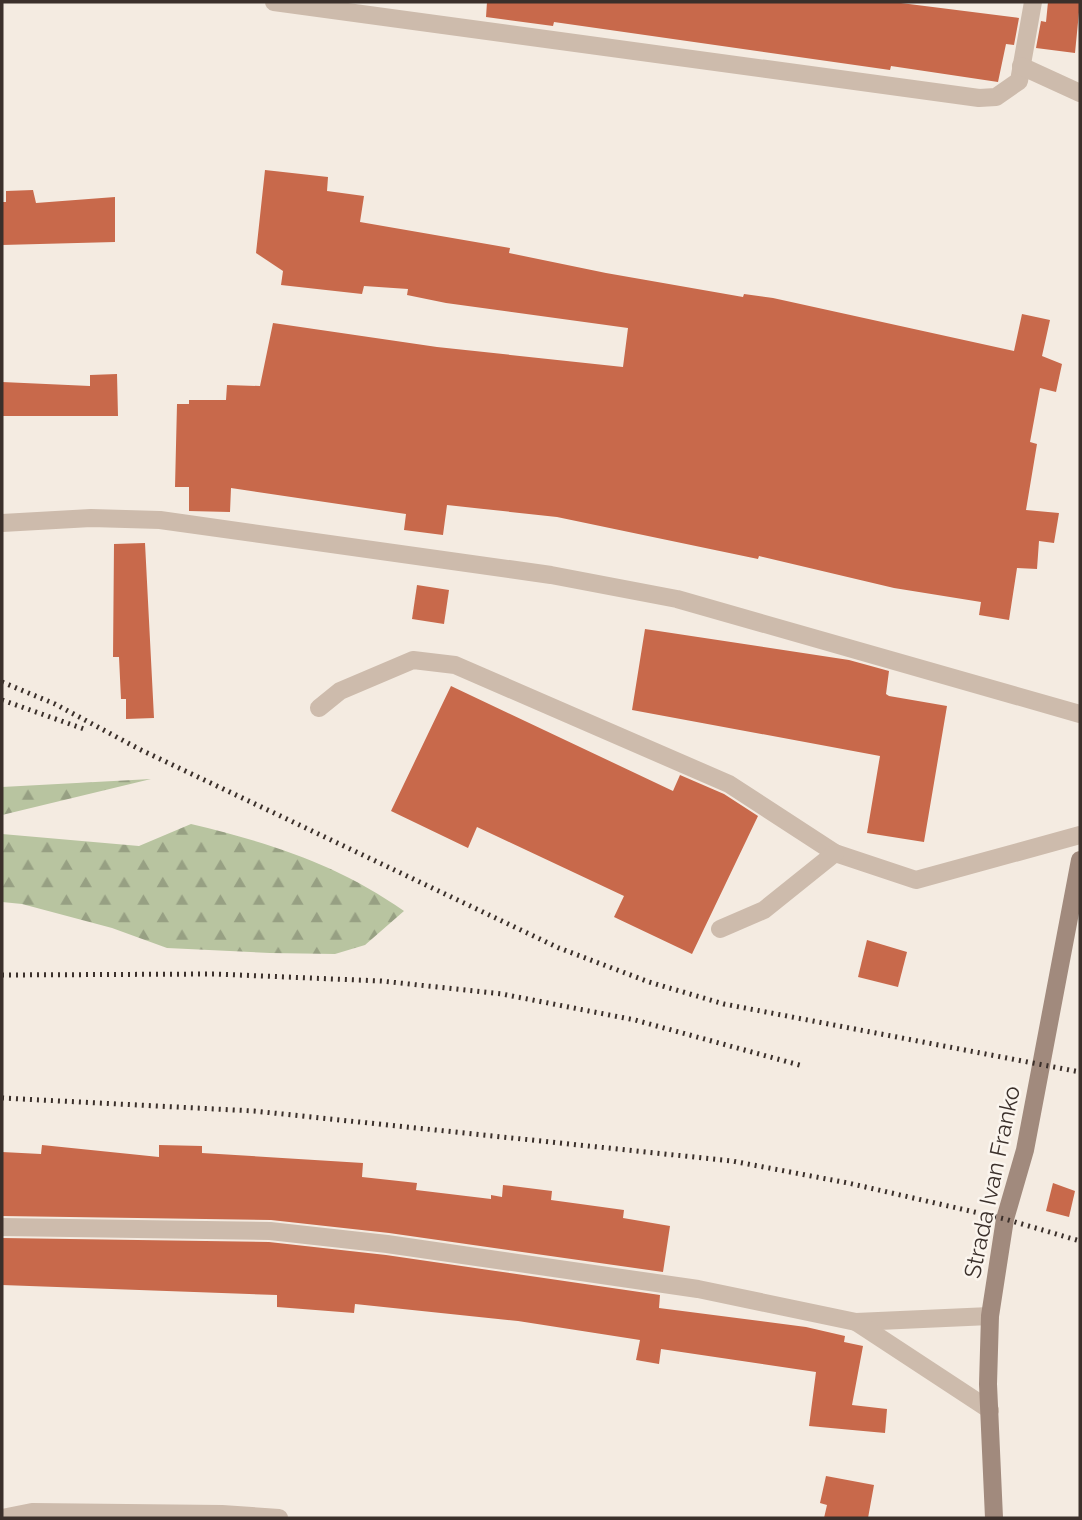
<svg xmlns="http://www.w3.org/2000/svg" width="1082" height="1520" font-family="Raleway,sans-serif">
	<defs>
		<pattern id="forest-firs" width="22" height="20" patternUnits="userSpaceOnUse" patternTransform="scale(1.75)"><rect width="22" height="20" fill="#b8c4a0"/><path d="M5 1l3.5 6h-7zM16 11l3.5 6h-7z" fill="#97a083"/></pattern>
	</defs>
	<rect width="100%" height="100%" fill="#f4ebe1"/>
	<!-- forest -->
	<g fill="url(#forest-firs)">
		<path d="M 151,779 L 2,815 L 2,787 Z"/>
		<path d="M 191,824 C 270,843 337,864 404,911 L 365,945 L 335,954 L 270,953 L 167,948 L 112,928 L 22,904 L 2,902 L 2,834 L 139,846 Z"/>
	</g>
	<!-- building -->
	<g fill="#c8694b">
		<path d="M 487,2 L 893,2 L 1019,18 L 1014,45 L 1006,44 L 998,82 L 891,66 L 890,70 L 554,22 L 553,26 L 486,17 Z"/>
		<path d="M 1048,2 L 1080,2 L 1075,53 L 1036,48 L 1041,21 L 1046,22 Z"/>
		<path d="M 265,170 L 328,177 L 327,191 L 364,196 L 360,222 L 510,248 L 509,253 L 606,273 L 743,297 L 744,294 L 773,298 L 1014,351 L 1022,314 L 1050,320 L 1042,356 L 1062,364 L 1056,392 L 1040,388 L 1030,442 L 1037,444 L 1026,510 L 1059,513 L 1054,543 L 1039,541 L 1037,569 L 1017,568 L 1009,620 L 979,615 L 981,602 L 894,588 L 759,556 L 758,559 L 557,517 L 447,505 L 443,535 L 404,530 L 406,514 L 231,488 L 230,512 L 189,511 L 189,487 L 175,487 L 177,404 L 189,404 L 189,400 L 226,400 L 227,385 L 260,386 L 273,323 L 437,347 L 623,367 L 628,328 L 446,303 L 407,295 L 408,289 L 364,286 L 362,294 L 281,285 L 283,271 L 256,253 Z"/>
		<path d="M 33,190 L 36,203 L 115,197 L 115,242 L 2,245 L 2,202 L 6,202 L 6,191 Z"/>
		<path d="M 117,374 L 118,416 L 2,416 L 2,382 L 90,386 L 90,375 Z"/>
		<path d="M 145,543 L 154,718 L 126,719 L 126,699 L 121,699 L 119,657 L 113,657 L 114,544 Z"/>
		<path d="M 417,585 L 449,590 L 444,624 L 412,619 Z"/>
		<path d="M 645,629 L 849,660 L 889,671 L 886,694 L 889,696 L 947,706 L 924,842 L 867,833 L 880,756 L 632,710 Z"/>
		<path d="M 451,686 L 673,791 L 680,775 L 724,794 L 758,816 L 692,954 L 614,917 L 624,896 L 477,827 L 468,848 L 391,811 Z"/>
		<path d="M 867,940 L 907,952 L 898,987 L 858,977 Z"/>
		<path d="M 42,1145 L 159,1157 L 159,1145 L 202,1146 L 202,1153 L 363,1163 L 362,1177 L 417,1183 L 416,1190 L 491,1199 L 491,1195 L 502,1197 L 503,1185 L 552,1191 L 551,1200 L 624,1210 L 623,1218 L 670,1226 L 663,1272 L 389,1233 L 271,1220 L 2,1216 L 2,1152 L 41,1154 Z"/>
		<path d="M 1053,1183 L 1075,1191 L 1069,1217 L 1046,1211 Z"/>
		<path d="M 2,1238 L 269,1242 L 386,1255 L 660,1295 L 659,1308 L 806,1327 L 845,1336 L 844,1342 L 863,1346 L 852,1405 L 887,1409 L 885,1433 L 809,1426 L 816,1372 L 661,1349 L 659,1364 L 636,1360 L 640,1340 L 518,1321 L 355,1304 L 354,1313 L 277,1307 L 277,1295 L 2,1285 Z"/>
		<path d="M 826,1476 L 874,1485 L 868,1518 L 824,1518 L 827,1505 L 820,1503 Z"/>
	</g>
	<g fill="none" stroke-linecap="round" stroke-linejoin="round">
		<!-- service -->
		<g stroke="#cdbbac" stroke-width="18">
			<path d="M 274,2 L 979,98 L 996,97 L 1019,81 L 1033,2"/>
			<path d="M 1021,66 L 1080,93"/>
			<path d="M 2,523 L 91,518 L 160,520 L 551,575 L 677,599 L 1080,714"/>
			<path d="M 319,708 L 340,691 L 413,660 L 455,665 L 729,784 L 835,853 L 916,880 L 1080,835"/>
			<path d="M 720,929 L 764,910 L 835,853"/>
			<path d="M 2,1227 L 270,1231 L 387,1244 L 698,1289 L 856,1322 L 990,1316"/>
			<path d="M 856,1322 L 990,1410"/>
			<path d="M 2,1518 L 32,1512 L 222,1514 L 279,1518"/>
		</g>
		<!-- secondary -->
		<path stroke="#a18a7d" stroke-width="18" d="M 994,1518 L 988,1384 L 990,1316 L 1005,1219 L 1025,1150 L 1080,860"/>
		<!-- rail -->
		<g stroke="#3b302b" stroke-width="5" stroke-dasharray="2 5" stroke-linecap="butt">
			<path d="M 2,682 L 55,704 L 139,749 L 559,948 L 649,982 L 724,1004 L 1080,1072"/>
			<path d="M 2,700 L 84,729"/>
			<path d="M 2,975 L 215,974 L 381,981 L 502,994 L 635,1020 L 803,1066"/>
			<path d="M 2,1098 L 254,1111 L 732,1161 L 848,1183 L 1005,1219 L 1080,1241"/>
		</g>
	</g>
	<g text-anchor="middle" stroke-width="5" stroke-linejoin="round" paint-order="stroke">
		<!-- street labels -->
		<g font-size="23" fill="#3b302b" stroke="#fbf5ee">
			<text transform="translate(992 1182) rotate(-78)" y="8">Strada Ivan Franko</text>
		</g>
	</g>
	<!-- border -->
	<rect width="1082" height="1520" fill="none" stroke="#3b302b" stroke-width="7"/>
</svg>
